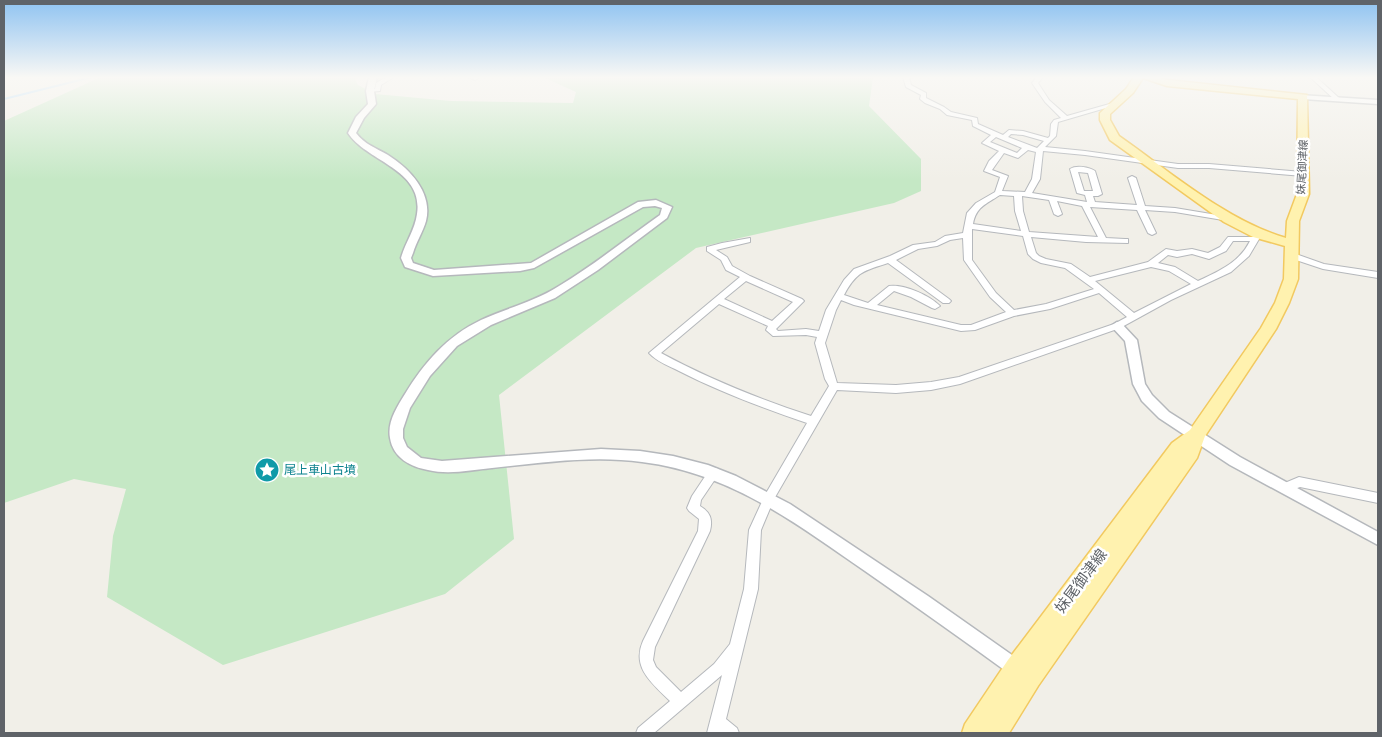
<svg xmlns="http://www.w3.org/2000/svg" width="1382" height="737" font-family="'PT Sans','Noto Sans JP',sans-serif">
	<rect width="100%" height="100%" fill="#f1efe8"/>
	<!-- green -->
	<path fill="#c5e8c5" d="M 101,77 L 354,77 L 358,85 L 375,94 L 451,101 L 573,103 L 576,92 L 543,77 L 873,77 L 869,106 L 921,159 L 921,191 L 894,203 L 696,248 L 499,395 L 514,539 L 445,594 L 223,665 L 107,597 L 113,536 L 126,489 L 74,479 L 4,503 L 4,121 Z"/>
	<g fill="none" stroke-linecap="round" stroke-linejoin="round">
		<!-- stream -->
		<path stroke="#aadaff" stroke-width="2" d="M 4,99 L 92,77"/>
		<defs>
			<g id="minor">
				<path d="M 387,77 L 394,77 L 381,85 L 380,91 L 368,92 L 368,90 L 375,89 L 376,83 Z"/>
				<path d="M 469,77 L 477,77 L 478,78 L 475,80 Z"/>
				<path d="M 903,77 L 909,77 L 911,85 L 926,93 L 926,98 L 944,107 L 951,112 L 977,118 L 978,124 L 1003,135 L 1009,130 L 1023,131 L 1048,138 L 1050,136 L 1051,124 L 1054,120 L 1061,118 L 1045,102 L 1032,83 L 1037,77 L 1043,77 L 1038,83 L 1049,100 L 1067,116 L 1113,103 L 1116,105 L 1058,122 L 1056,136 L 1045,147 L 1085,151 L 1178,164 L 1209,164 L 1303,172 L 1307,174 L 1303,176 L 1209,168 L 1178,168 L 1085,155 L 1043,151 L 1040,179 L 1032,193 L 1087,202 L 1085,195 L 1077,193 L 1070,169 C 1076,165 1089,167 1095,171 L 1102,194 L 1098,196 L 1093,196 L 1095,202 L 1137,205 L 1128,178 L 1132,176 L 1136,178 L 1145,206 L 1175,208 L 1229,217 L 1233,219 L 1229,221 L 1175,212 L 1145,210 L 1156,233 L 1152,235 L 1148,233 L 1137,210 L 1090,207 L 1106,238 L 1125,239 L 1128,239 L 1128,243 L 1086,242 L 1031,237 L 1036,253 L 1039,256 L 1046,259 L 1071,264 L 1090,277 L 1148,262 L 1166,249 L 1177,251 L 1192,249 L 1208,253 L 1220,247 L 1228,237 L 1253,237 L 1255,232 L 1258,232 L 1262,234 L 1249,256 L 1231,272 L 1171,300 L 1120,328 L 960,384 L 931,390 L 896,393 L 837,390 L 774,499 L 761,530 L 758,589 L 726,719 L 737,728 L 739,733 L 707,733 L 722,675 L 654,733 L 636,733 L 638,728 L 670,701 C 653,684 631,668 643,641 L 698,531 L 699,519 L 689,511 L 687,508 L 692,496 L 710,469 L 714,468 L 718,469 L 720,472 L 701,500 L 700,506 C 710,512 713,519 710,531 L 655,647 L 653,660 L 656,667 L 681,692 L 714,664 L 730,644 L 744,589 L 749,530 L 765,495 L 807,423 C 763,408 720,392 679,371 C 669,366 656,361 649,353 L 740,277 L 726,270 L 721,260 L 707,251 L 707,247 L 722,243 L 750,238 L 750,242 L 716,250 L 727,257 L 732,266 L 750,276 L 802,299 L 804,301 L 776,329 L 778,331 L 806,329 L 819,331 L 826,310 L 844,280 L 854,269 L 890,256 L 913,245 L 935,242 L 945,236 L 963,233 L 967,213 L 976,203 L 995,192 L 1000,177 L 984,171 L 989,161 L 999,151 L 982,143 L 991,135 L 973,126 L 972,120 L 947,115 L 940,109 L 925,103 L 920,99 L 921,95 L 906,87 ZM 1011,134 L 1023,135 L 1044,141 L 1037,148 L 1008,137 ZM 996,137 L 1022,148 L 1017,153 L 990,142 ZM 1028,150 L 1036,152 L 1032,179 L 1025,192 L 1002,191 L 1008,176 L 992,170 L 1004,153 L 1018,158 ZM 1078,172 L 1088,173 L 1093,191 L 1084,191 ZM 1000,195 L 1014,196 L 1015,211 L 1021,231 L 973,224 C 976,207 986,204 1000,195 ZM 1022,196 L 1049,200 L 1054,214 L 1058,216 L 1062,214 L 1057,201 L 1082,206 L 1098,237 L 1029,232 L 1023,211 ZM 972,229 L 1023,236 L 1028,254 L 1033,259 L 1041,263 L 1065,268 L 1094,289 L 1046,304 L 1014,310 L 996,293 L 972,260 ZM 963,238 L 964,260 L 990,297 L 1006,312 L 971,325 L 961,325 L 877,305 L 894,291 L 911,297 L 932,308 L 935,309 L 940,306 C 929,295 904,284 889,286 L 868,303 L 844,295 C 857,271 864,271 888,263 L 943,303 L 949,303 L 951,301 L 949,299 L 896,260 L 918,249 L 937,246 L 950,240 ZM 1233,241 L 1250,241 C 1239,263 1219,271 1198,281 L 1175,267 L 1158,263 L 1168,255 L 1177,257 L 1192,254 L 1209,259 L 1226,251 ZM 1151,267 L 1169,271 L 1191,284 L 1134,313 L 1095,281 ZM 746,281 L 793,302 L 772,321 L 724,299 ZM 1099,293 L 1127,317 L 1114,324 L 959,377 L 931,382 L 896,385 L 837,383 L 825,343 L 836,310 L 841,300 L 854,305 L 961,331 L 975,330 L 1014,316 L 1050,309 ZM 719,304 L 768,326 L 766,330 L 773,336 L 806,335 L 817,337 L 815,343 L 825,379 L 829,386 L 811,416 C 759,399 709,379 661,353 Z"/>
				<path d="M 1310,77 L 1316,77 L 1339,98 L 1339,100 L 1335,100 Z"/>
				<path d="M 1293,253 L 1324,264 L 1378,272 L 1378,278 L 1323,269 L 1290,258 L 1289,256 Z"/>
				<path d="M 1299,477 L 1378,493 L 1378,503 L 1300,487 L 1284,493 L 1280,491 L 1278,488 L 1280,485 Z"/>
			</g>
			<g id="tertiary">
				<path d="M 369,77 L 377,77 L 374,91 L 376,104 L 364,118 L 356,133 C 364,144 376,148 388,155 C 410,169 433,193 426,221 C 423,232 416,242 413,253 L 411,258 L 413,263 L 434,270 L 531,263 L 638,202 L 656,200 L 672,207 L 667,218 L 598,270 L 555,298 L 491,325 L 457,346 L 430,376 L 410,408 L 403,429 L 403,438 L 407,447 L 421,458 L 442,461 L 601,449 L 640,451 L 673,456 L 708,465 L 736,476 L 790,504 L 928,596 L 1026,665 L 1029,671 L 1026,677 L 1020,680 L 1014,677 C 965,641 915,606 865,571 C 794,522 730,473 642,462 C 592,455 542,463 492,468 C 471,470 449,475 428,470 C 411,467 393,458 390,438 C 387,422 397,407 405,394 C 424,363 447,336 481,320 C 507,308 534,302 559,286 C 594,265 626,239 660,215 L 662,208 L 655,206 L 643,207 L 534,268 L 520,271 L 433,276 L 405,267 L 401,258 C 405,243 415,230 417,214 C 424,169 367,162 348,133 L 356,117 L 368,104 L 366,91 Z"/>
				<path d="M 1300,95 L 1378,100 L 1378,104 L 1303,99 L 1299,97 Z"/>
				<path d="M 1117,322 L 1121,323 L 1137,340 L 1145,384 L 1152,395 L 1169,412 L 1240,457 L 1378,532 L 1378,545 L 1230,465 L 1159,418 L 1142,401 L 1133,384 L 1125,341 L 1111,326 Z"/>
			</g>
			<path id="primary" d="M 1134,77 L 1156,77 L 1168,80 L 1307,95 L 1309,194 L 1299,221 L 1298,279 L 1289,303 L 1276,329 L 1205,436 L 1197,458 L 1038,686 L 1009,733 L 962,733 L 965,724 L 1008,660 L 1172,443 L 1190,430 L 1261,328 L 1275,303 L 1284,279 L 1285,246 L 1253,237 L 1224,222 L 1110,140 L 1100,120 L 1100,113 L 1126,89 ZM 1143,78 L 1167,86 L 1298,99 L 1297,194 L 1287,221 L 1286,238 C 1227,221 1169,171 1119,136 L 1110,120 L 1110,114 L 1133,93 Z"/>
		</defs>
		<!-- minor casing -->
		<use href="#minor" stroke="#b5b8bc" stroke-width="2"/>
		<!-- tertiary casing -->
		<use href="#tertiary" stroke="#b5b8bc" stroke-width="3"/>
		<!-- primary casing -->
		<use href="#primary" stroke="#f2c960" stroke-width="3"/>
		<!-- minor -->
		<use href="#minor" fill="#fff" fill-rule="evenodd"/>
		<!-- tertiary -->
		<use href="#tertiary" fill="#fff" fill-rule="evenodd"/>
		<!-- primary -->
		<use href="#primary" fill="#fff2af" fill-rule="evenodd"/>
	</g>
	<!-- sky -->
	<linearGradient id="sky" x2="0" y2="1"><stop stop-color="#8fc3f1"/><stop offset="0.43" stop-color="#f9f8f5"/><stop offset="1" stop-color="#f9f8f5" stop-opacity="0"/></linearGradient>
	<rect width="1382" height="180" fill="url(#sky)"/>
	<!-- icons -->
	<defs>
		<symbol id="sight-disc" viewBox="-11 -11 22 22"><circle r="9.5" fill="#0f9aa8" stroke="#fff"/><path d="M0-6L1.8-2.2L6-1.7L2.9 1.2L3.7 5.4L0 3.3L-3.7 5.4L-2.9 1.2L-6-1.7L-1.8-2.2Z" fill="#fff"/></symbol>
	</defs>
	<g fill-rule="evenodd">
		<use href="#sight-disc" x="253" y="456" width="28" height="28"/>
	</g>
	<g text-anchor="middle" stroke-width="5" stroke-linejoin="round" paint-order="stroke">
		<!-- far-street labels -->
		<g font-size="11" fill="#5f6368" stroke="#fff">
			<text transform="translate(1302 167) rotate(-87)" y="4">妹尾御津線</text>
		</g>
		<!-- culture labels -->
		<g font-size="12" fill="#0d838f" stroke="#fff" text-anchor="start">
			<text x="284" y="474">尾上車山古墳</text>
		</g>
		<!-- near-street labels -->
		<g font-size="15" fill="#5f6368" stroke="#fff">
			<text transform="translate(1081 581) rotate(-53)" y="5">妹尾御津線</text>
		</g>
	</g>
	<!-- border -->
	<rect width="1382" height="737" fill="none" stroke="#5f6368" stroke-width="10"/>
</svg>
